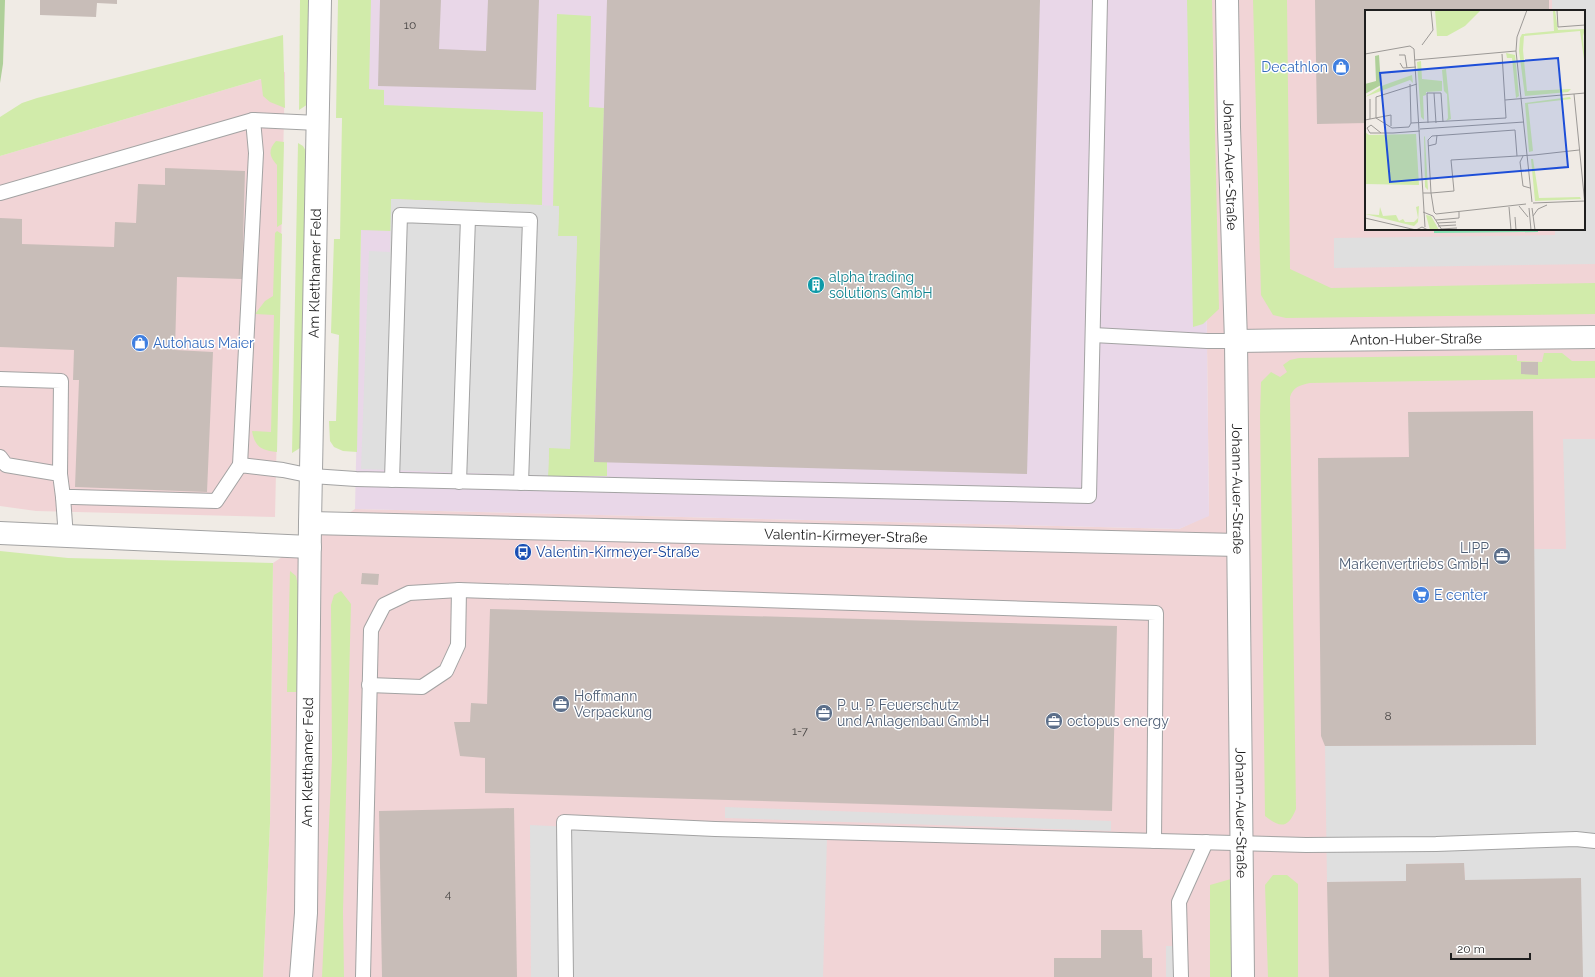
<svg xmlns="http://www.w3.org/2000/svg" width="1595" height="977" font-family="Raleway,sans-serif">
	<rect width="100%" height="100%" fill="#f0ebe5"/>
	<!-- commercial -->
	<g fill="#f1d4d6" fill-rule="evenodd">
		<path d="M 1203,0 L 1595,0 L 1595,977 L 263,977 L 270,823 L 273,563 L 355,509 L 1179,529 L 1209,515 ZM 1366,11 L 1584,11 L 1584,229 L 1366,229 Z"/>
		<path d="M 285,72 L 275,517 L 36,511 L 0,506 L 0,156 Z"/>
	</g>
	<!-- industrial -->
	<path fill="#e9d7e8" d="M 366,0 L 1203,0 L 1209,516 L 1179,529 L 355,509 Z"/>
	<!-- grass -->
	<g fill="#d1ebaa">
		<path d="M 300,0 L 310,0 L 308,104 L 299,110 Z"/>
		<path d="M 338,0 L 371,0 L 369,89 L 384,90 L 384,105 L 543,112 L 542,205 L 391,199 L 391,231 L 361,230 L 357,452 L 343,451 L 334,447 L 330,441 L 329,421 L 336,421 L 339,335 L 331,333 L 334,239 L 340,239 L 342,118 L 336,118 Z"/>
		<path d="M 1187,0 L 1212,0 L 1219,309 L 1203,324 L 1193,327 Z"/>
		<path d="M 1253,0 L 1287,0 L 1290,269 L 1331,288 L 1595,283 L 1595,314 L 1286,318 L 1273,315 L 1261,295 Z"/>
		<path d="M 557,14 L 591,16 L 589,107 L 604,108 L 594,461 L 607,462 L 607,476 L 548,476 L 549,448 L 570,448 L 577,236 L 558,236 L 559,206 L 553,206 Z"/>
		<path d="M 283,35 L 285,108 L 270,102 L 263,96 L 261,79 L 0,156 L 0,117 L 22,103 L 37,98 Z"/>
		<path d="M 276,141 L 284,142 L 282,224 L 277,227 L 277,165 C 269,156 268,150 276,141 Z"/>
		<path d="M 298,143 L 303,146 L 307,153 L 300,448 L 292,453 Z"/>
		<path d="M 277,231 L 282,234 L 277,452 C 262,450 255,448 252,431 L 271,432 L 274,315 L 255,314 L 265,301 L 273,296 L 275,233 Z"/>
		<path d="M 1544,353 L 1562,353 L 1572,361 L 1595,361 L 1595,378 L 1310,383 C 1300,385 1293,387 1290,397 L 1296,809 C 1288,829 1280,828 1265,816 L 1260,416 L 1261,382 L 1271,372 L 1280,377 L 1287,372 L 1283,365 L 1290,360 L 1299,358 L 1517,355 L 1517,361 L 1542,362 Z"/>
		<path d="M 0,551 L 68,558 L 273,563 L 270,823 L 263,977 L 0,977 Z"/>
		<path d="M 290,571 L 296,576 L 299,590 L 298,692 L 287,692 Z"/>
		<path d="M 341,591 L 351,604 L 343,912 L 344,977 L 322,977 L 332,759 L 331,605 L 334,595 Z"/>
		<path d="M 1273,875 L 1287,875 L 1298,884 L 1298,977 L 1268,977 L 1265,885 Z"/>
		<path d="M 1231,879 L 1231,977 L 1210,977 L 1210,885 Z"/>
	</g>
	<!-- forest -->
	<path fill="#afd099" d="M 0,0 L 5,0 L 3,64 L 0,83 Z"/>
	<!-- pitch -->
	<path fill="#82e0b1" d="M 1434,229 L 1538,229 L 1538,232 L 1434,233 Z"/>
	<!-- parking -->
	<g fill="#dfdfdf">
		<path d="M 1552,0 L 1595,0 L 1595,264 L 1334,268 L 1334,238 L 1555,235 L 1555,229 L 1584,229 L 1584,11 L 1552,11 Z"/>
		<path d="M 391,199 L 559,206 L 558,236 L 577,236 L 570,449 L 549,448 L 548,476 L 361,469 L 369,251 L 390,252 Z"/>
		<path d="M 1563,439 L 1595,439 L 1595,977 L 1583,977 L 1465,880 L 1464,863 L 1406,864 L 1406,881 L 1327,882 L 1325,746 L 1536,745 L 1534,549 L 1566,549 Z"/>
		<path d="M 725,807 L 1111,821 L 1111,831 L 725,818 Z"/>
		<path d="M 530,825 L 756,836 L 827,838 L 823,977 L 531,977 Z"/>
		<path d="M 1166,946 L 1176,946 L 1177,977 L 1166,977 Z"/>
	</g>
	<!-- building -->
	<g fill="#c8bdb8">
		<path d="M 40,0 L 117,0 L 117,4 L 97,3 L 96,17 L 40,15 Z"/>
		<path d="M 380,0 L 441,0 L 439,49 L 486,51 L 488,0 L 539,0 L 536,90 L 378,86 Z"/>
		<path d="M 607,0 L 1040,0 L 1027,474 L 594,462 Z"/>
		<path d="M 1315,0 L 1549,0 L 1549,11 L 1366,11 L 1366,123 L 1317,124 Z"/>
		<path d="M 165,168 L 245,171 L 242,279 L 177,277 L 175,350 L 213,352 L 207,492 L 75,487 L 79,380 L 73,380 L 74,350 L 0,347 L 0,218 L 22,219 L 22,244 L 114,247 L 115,222 L 136,223 L 138,184 L 165,185 Z"/>
		<path d="M 1521,362 L 1538,362 L 1538,375 L 1521,374 Z"/>
		<path d="M 1533,411 L 1536,745 L 1325,746 L 1321,736 L 1318,458 L 1409,457 L 1408,412 Z"/>
		<path d="M 362,573 L 379,574 L 378,585 L 361,584 Z"/>
		<path d="M 490,609 L 1117,626 L 1112,811 L 485,793 L 485,758 L 460,756 L 454,722 L 470,722 L 471,703 L 487,704 Z"/>
		<path d="M 514,808 L 517,977 L 382,977 L 379,811 Z"/>
		<path d="M 1464,863 L 1465,880 L 1581,878 L 1583,977 L 1329,977 L 1327,882 L 1406,881 L 1406,864 Z"/>
		<path d="M 1101,930 L 1142,930 L 1143,958 L 1152,958 L 1152,977 L 1054,977 L 1054,958 L 1101,958 Z"/>
	</g>
	<g fill="none" stroke-linecap="round" stroke-linejoin="round">
		<defs>
			<g id="lane">
				<path d="M 0,193 L 253,120 L 318,123"/>
				<path d="M 1093,335 L 1207,341 L 1236,341"/>
				<path d="M 0,379 L 61,381 L 60,474"/>
				<path d="M 0,457 L 6,465 L 60,474 L 63,497 L 74,497 L 216,501 L 240,465 L 283,470 L 312,476 L 356,479 L 1089,496 L 1100,0"/>
				<path d="M 240,465 L 256,153 L 253,120"/>
				<path d="M 392,480 L 400,215 L 530,220 L 521,483"/>
				<path d="M 459,482 L 468,218"/>
				<path d="M 63,497 L 66,537"/>
				<path d="M 369,685 L 422,687 L 446,671 L 458,645 L 459,590"/>
				<path d="M 363,977 L 371,630 L 384,605 L 409,593 L 459,590 L 1156,613 L 1154,841"/>
				<path d="M 566,977 L 564,822 L 715,829 L 1306,845 L 1436,844 L 1576,839 L 1595,841"/>
				<path d="M 1181,977 L 1179,902 L 1206,842"/>
			</g>
			<g id="street">
				<path id="s1" d="M 1227,0 L 1229,127 L 1236,341 L 1243,977"/>
				<path id="s2" d="M 1236,341 L 1595,337"/>
				<path id="s3" d="M 310,523 L 1238,545"/>
				<path d="M 0,533 L 310,547"/>
				<path id="s4" d="M 301,977 L 306,913 L 310,523 L 320,0"/>
			</g>
		</defs>
		<!-- lane casing -->
		<use href="#lane" stroke="#a3a3a3" stroke-width="16"/>
		<!-- street casing -->
		<use href="#street" stroke="#a3a3a3" stroke-width="24"/>
		<!-- lane -->
		<use href="#lane" stroke="#fff" stroke-width="14"/>
		<!-- street -->
		<use href="#street" stroke="#fff" stroke-width="22"/>
	</g>
	<!-- icons -->
	<defs>
		<symbol id="shop-disc" viewBox="-11 -11 22 22"><circle r="9.5" fill="#3f7fe0" stroke="#fff"/><path d="M-5-2.5h2.3a2.7 3.5 0 0 1 5.4 0H5L5.5 6h-11ZM-1.5-2.5h3a1.5 2.3 0 0 0-3 0Z" fill="#fff"/></symbol>
		<symbol id="building-disc" viewBox="-11 -11 22 22"><circle r="9.5" fill="#0f9aa8" stroke="#fff"/><path d="M-4-6H4V6H1V3H-1V6H-4ZM-2.5-4.3h1.7v1.8h-1.7ZM.8-4.3h1.7v1.8H.8ZM-2.5-1h1.7V.8h-1.7ZM.8-1h1.7V.8H.8Z" fill="#fff"/></symbol>
		<symbol id="bus-disc" viewBox="-11 -11 22 22"><circle r="9.5" fill="#1a4fb4" stroke="#fff"/><path d="M-5-6H5V4H4V6H2V4H-2V6H-4V4H-5ZM-3.5-4V0h7V-4ZM-3.5 1.2v1.5H-2V1.2ZM2 1.2v1.5H3.5V1.2Z" fill="#fff"/></symbol>
		<symbol id="office-disc" viewBox="-11 -11 22 22"><circle r="9.5" fill="#5c6f8a" stroke="#fff"/><path d="M-6-3h4V-5.5h4V-3h4V5H-6ZM-1-4.5V-3h2v-1.5ZM-6 0V1H6V0Z" fill="#fff"/></symbol>
		<symbol id="supermarket-disc" viewBox="-11 -11 22 22"><circle r="9.5" fill="#3f7fe0" stroke="#fff"/><path d="M-6-5.5h2.5l.6 2H6L4.5 2H-2.5L-4.4-4H-6ZM-1.5 3.2a1.3 1.3 0 1 0 .1 0ZM3 3.2a1.3 1.3 0 1 0 .1 0Z" fill="#fff"/></symbol>
	</defs>
	<g fill-rule="evenodd">
		<use href="#shop-disc" x="1331" y="57" width="20" height="20"/>
		<use href="#building-disc" x="806" y="275" width="20" height="20"/>
		<use href="#shop-disc" x="130" y="333" width="20" height="20"/>
		<use href="#bus-disc" x="513" y="542" width="20" height="20"/>
		<use href="#office-disc" x="1492" y="546" width="20" height="20"/>
		<use href="#supermarket-disc" x="1411" y="585" width="20" height="20"/>
		<use href="#office-disc" x="551" y="694" width="20" height="20"/>
		<use href="#office-disc" x="814" y="703" width="20" height="20"/>
		<use href="#office-disc" x="1044" y="711" width="20" height="20"/>
	</g>
	<g text-anchor="middle" stroke-width="3" stroke-linejoin="round" paint-order="stroke">
		<!-- number labels -->
		<g font-size="12" fill="#494645">
			<text x="410" y="29">10</text>
			<text x="1388" y="720">8</text>
			<text x="800" y="735">1-7</text>
			<text x="448" y="898">4</text>
		</g>
		<!-- shop labels -->
		<g font-size="14" fill="#366cbe" stroke="#fff" text-anchor="start">
			<text x="1328" y="72" text-anchor="end">Decathlon</text>
			<text x="153" y="348">Autohaus Maier</text>
			<text x="1434" y="600">E center</text>
		</g>
		<!-- street labels -->
		<g font-size="14" fill="#1f1f1f" stroke="#fff">
			<text dy="5" stroke="none"><textPath href="#s1" startOffset="165">Johann-Auer-Straße</textPath></text>
			<text dy="5" stroke="none"><textPath href="#s4" startOffset="704">Am Kletthamer Feld</textPath></text>
			<text dy="5" stroke="none"><textPath href="#s2" startOffset="180">Anton-Huber-Straße</textPath></text>
			<text dy="5" stroke="none"><textPath href="#s1" startOffset="489">Johann-Auer-Straße</textPath></text>
			<text dy="5" stroke="none"><textPath href="#s3" startOffset="536">Valentin-Kirmeyer-Straße</textPath></text>
			<text dy="5" stroke="none"><textPath href="#s4" startOffset="215">Am Kletthamer Feld</textPath></text>
			<text dy="5" stroke="none"><textPath href="#s1" startOffset="813">Johann-Auer-Straße</textPath></text>
		</g>
		<!-- culture labels -->
		<g font-size="14" fill="#0d838f" stroke="#fff" text-anchor="start">
			<text x="829" y="282">alpha trading<tspan x="829" dy="16">solutions GmbH</tspan></text>
		</g>
		<!-- service labels -->
		<g font-size="14" fill="#4e5e75" stroke="#fff" text-anchor="start">
			<text x="1489" y="553" text-anchor="end">LIPP<tspan x="1489" dy="16">Markenvertriebs GmbH</tspan></text>
			<text x="574" y="701">Hoffmann<tspan x="574" dy="16">Verpackung</tspan></text>
			<text x="837" y="710">P. u. P. Feuerschutz<tspan x="837" dy="16">und Anlagenbau GmbH</tspan></text>
			<text x="1067" y="726">octopus energy</text>
		</g>
		<!-- transit labels -->
		<g font-size="14" fill="#164399" stroke="#fff" text-anchor="start">
			<text x="536" y="557">Valentin-Kirmeyer-Straße</text>
		</g>
	</g>
	<!-- overview -->
	<g transform="translate(1365 10)">
		<rect width="220" height="220" fill="#f0ebe5"/>
		<path d="M 70,0 L 116,0 L 100,16 L 82,26 L 72,26 ZM 188,0 L 190,0 L 193,20 L 220,19 L 218,26 L 220,56 L 215,21 L 159,26 L 158,40 L 162,81 L 206,79 L 203,82 L 160,86 L 154,41 L 155,28 L 157,24 L 189,21 ZM 141,43 L 150,45 L 154,86 L 151,88 L 147,48 L 142,48 ZM 56,51 L 57,69 L 77,71 L 77,81 L 61,82 L 61,85 L 58,86 L 59,110 L 56,107 L 52,52 ZM 81,59 L 86,109 L 81,111 L 83,108 L 82,84 L 79,81 L 77,60 ZM 47,65 L 48,73 L 45,70 L 0,87 L 19,75 ZM 205,87 L 206,89 L 163,94 L 168,141 L 164,142 L 160,93 ZM 0,122 L 4,125 L 51,124 L 54,175 L 0,174 ZM 59,126 L 60,127 L 63,180 L 60,177 ZM 166,149 L 168,149 L 174,188 L 215,187 L 216,189 L 170,191 ZM 54,196 L 53,212 L 49,216 L 0,204 L 14,205 L 15,197 L 18,206 L 31,205 L 34,211 L 38,209 L 40,212 L 49,212 L 53,208 L 51,197 ZM 61,205 L 66,206 L 74,220 L 65,220 Z" fill="#d1ebaa"/>
		<path d="M 14,45 L 16,75 L 0,84 L 0,74 L 11,71 L 10,46 Z" fill="#afd099"/>
		<path fill="none" stroke="#9c9996" stroke-width="1" d="M 162,0 L 152,27 L 151,41 L 167,192M 192,0 L 193,17 L 220,15M 57,35 L 68,20 L 66,0M 0,44 L 45,36 L 49,39 L 60,217M 34,45 L 40,45 L 42,58M 50,50 L 151,41M 35,53 L 38,58 L 51,57M 45,74 L 46,113M 52,74 L 11,87 L 11,108 L 27,118 L 44,117 L 46,113 L 141,108 L 137,44M 69,83 L 71,113M 209,84 L 220,195M 5,89 L 5,109M 140,90 L 220,83M 0,110 L 26,105 L 26,116M 63,113 L 62,83 L 76,83 L 78,112M 55,119 L 159,112M 16,123 L 6,115 L 2,118 L 5,123 L 28,123 L 55,121M 63,136 L 71,134 L 72,125M 152,146 L 150,120 L 67,126 L 63,130 L 66,183 L 89,181 L 86,150 L 103,149 L 169,145 L 214,140M 158,146 L 155,152 L 158,176 L 165,178M 58,183 L 66,183 L 69,202 L 71,204 L 161,194M 168,193 L 220,191M 154,196 L 163,207M 144,197 L 146,220M 164,198 L 166,220M 167,198 L 170,220M 58,202 L 68,206 L 77,220M 168,206 L 173,199 L 182,195M 150,207 L 151,220M 0,208 L 51,220M 71,210 L 94,208 L 94,202M 72,213 L 91,212M 73,216 L 91,215M 76,219 L 92,218M 51,220 L 57,217 L 63,220"/>
		<path fill="#1d4ed8" fill-opacity="0.15" stroke="#1d4ed8" stroke-width="2" d="M 193,48 L 203,157 L 25,172 L 15,63 Z"/>
		<rect width="220" height="220" fill="none" stroke="#1f1f1f" stroke-width="2"/>
	</g>
	<!-- scale -->
	<path d="M1451 953v6h79v-6" fill="none" stroke="#1f1f1f" stroke-width="2"/>
	<text x="1457" y="953" font-size="12" fill="#1f1f1f" stroke="#ffffff" stroke-width="3" paint-order="stroke">20 m</text>
</svg>
